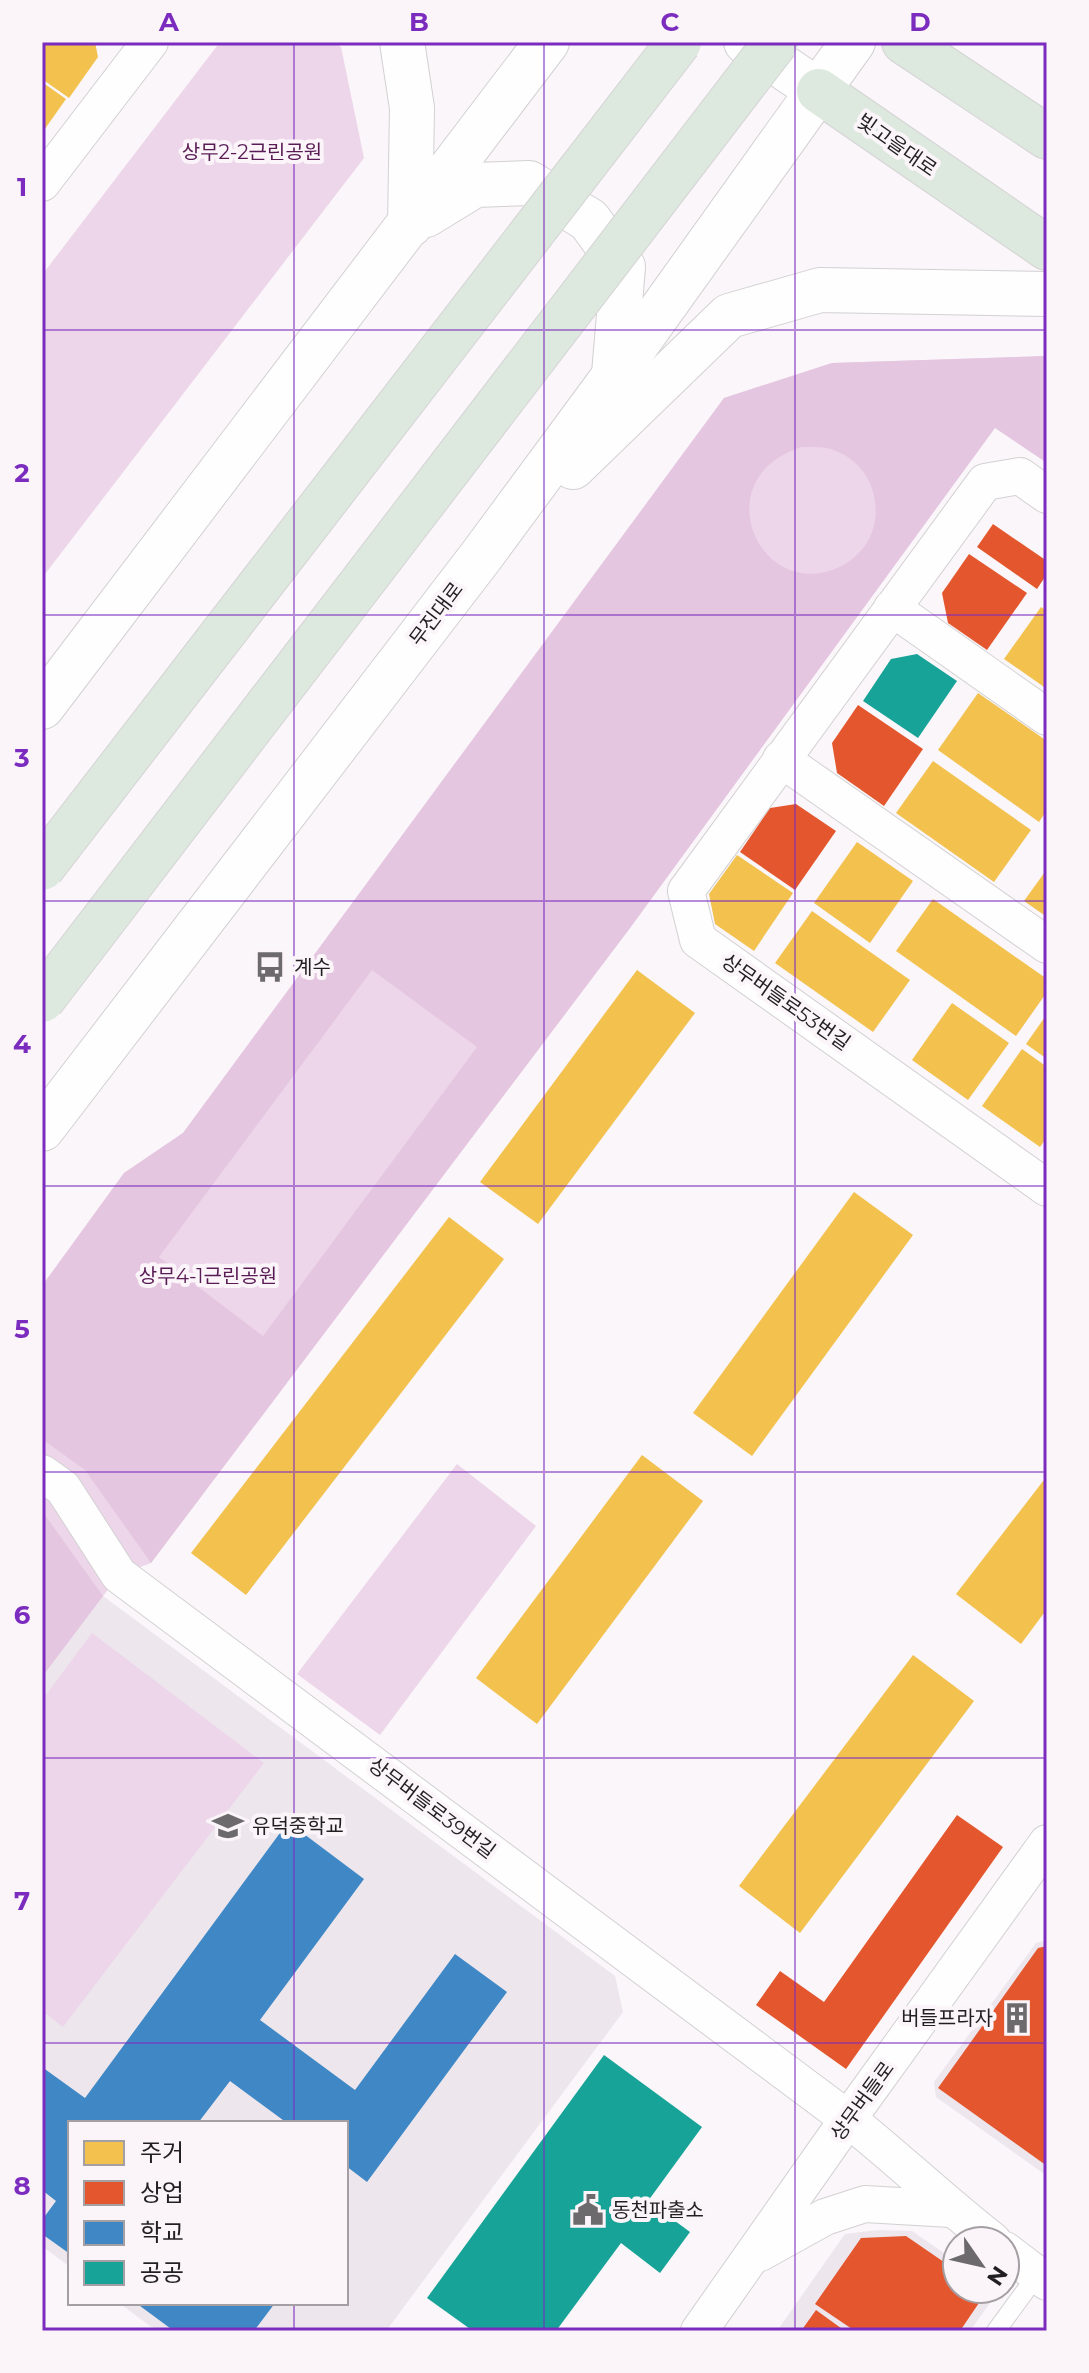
<svg xmlns="http://www.w3.org/2000/svg" width="1089" height="2373" font-family="Montserrat,'Noto Sans KR',sans-serif">
	<rect width="100%" height="100%" fill="#faf6f9"/>
	<!-- built -->
	<g fill="#ede6ed">
		<path d="M 103,1596 L 615,1976 L 623,2012 L 386,2331 L 157,2331 L 119,2303 L 346,2303 L 346,2123 L 70,2123 L 70,2267 L 42,2246 L 42,1677 Z"/>
		<path d="M 1047,1940 L 1047,2176 L 936,2097 L 934,2082 L 1036,1943 Z"/>
		<path d="M 878,2230 L 912,2231 L 957,2262 L 957,2289 L 999,2290 L 970,2331 L 777,2331 L 845,2234 Z"/>
	</g>
	<!-- green -->
	<g fill="#edd6ea">
		<path d="M 220,42 L 333,42 L 341,47 L 364,158 L 42,578 L 42,275 Z"/>
		<path d="M 1047,356 L 630,928 L 151,1563 L 119,1575 L 42,1677 L 42,1286 L 124,1173 L 183,1133 L 724,398 L 832,363 Z"/>
		<path d="M 457,1464 L 536,1526 L 380,1735 L 297,1674 Z"/>
		<path d="M 92,1633 L 264,1763 L 63,2027 L 42,2011 L 42,1700 Z"/>
	</g>
	<!-- forest -->
	<g fill="#e5c6e0" fill-rule="evenodd">
		<path d="M 1047,356 L 1047,463 L 995,428 L 630,928 L 151,1563 L 85,1470 L 42,1439 L 42,1286 L 124,1173 L 183,1133 L 724,398 L 832,363 ZM 802,447 C 814,447 827,446 838,452 C 872,466 885,508 869,539 C 861,554 847,565 832,570 C 755,596 707,476 802,447 ZM 372,970 L 477,1047 L 263,1336 L 159,1257 Z"/>
		<path d="M 42,1511 L 103,1596 L 42,1677 Z"/>
	</g>
	<!-- homes -->
	<g fill="#f2c14e">
		<path d="M 42,42 L 95,42 L 98,57 L 69,98 L 42,79 Z"/>
		<path d="M 42,82 L 66,99 L 42,133 Z"/>
		<path d="M 1041,607 L 1047,611 L 1047,689 L 1004,659 Z"/>
		<path d="M 978,693 L 1047,741 L 1047,810 L 1039,822 L 938,750 Z"/>
		<path d="M 933,761 L 1031,830 L 994,882 L 896,813 Z"/>
		<path d="M 857,842 L 913,881 L 870,943 L 814,903 Z"/>
		<path d="M 737,855 L 793,893 L 754,951 L 715,924 L 709,894 Z"/>
		<path d="M 1047,869 L 1047,917 L 1024,901 Z"/>
		<path d="M 933,899 L 1047,979 L 1047,992 L 1016,1036 L 896,951 Z"/>
		<path d="M 812,911 L 910,980 L 873,1032 L 775,963 Z"/>
		<path d="M 637,970 L 695,1013 L 538,1224 L 480,1182 Z"/>
		<path d="M 952,1003 L 1009,1043 L 968,1100 L 912,1060 Z"/>
		<path d="M 1047,1014 L 1047,1059 L 1026,1044 Z"/>
		<path d="M 1022,1049 L 1047,1067 L 1047,1137 L 1040,1147 L 982,1106 Z"/>
		<path d="M 854,1192 L 913,1235 L 752,1456 L 693,1413 Z"/>
		<path d="M 449,1217 L 504,1259 L 246,1595 L 191,1553 Z"/>
		<path d="M 642,1455 L 703,1501 L 537,1724 L 476,1678 Z"/>
		<path d="M 1047,1476 L 1047,1609 L 1021,1644 L 956,1594 Z"/>
		<path d="M 913,1655 L 974,1701 L 800,1933 L 739,1886 Z"/>
	</g>
	<!-- shops -->
	<g fill="#e4572e">
		<path d="M 993,524 L 1047,561 L 1047,574 L 1037,589 L 977,547 Z"/>
		<path d="M 969,554 L 1027,593 L 987,650 L 948,623 L 942,593 Z"/>
		<path d="M 858,705 L 923,749 L 884,806 L 837,773 L 832,743 Z"/>
		<path d="M 796,804 L 836,831 L 795,890 L 740,852 L 770,808 Z"/>
		<path d="M 957,1815 L 1003,1847 L 846,2069 L 756,2005 L 780,1971 L 824,2002 Z"/>
		<path d="M 1047,1946 L 1047,2166 L 938,2088 L 1038,1948 Z"/>
		<path d="M 906,2236 L 957,2271 L 957,2289 L 984,2289 L 987,2291 L 960,2331 L 855,2331 L 815,2304 L 861,2238 Z"/>
		<path d="M 816,2310 L 845,2331 L 801,2331 Z"/>
	</g>
	<!-- schools -->
	<g fill="#3f88c5">
		<path d="M 288,1822 L 364,1879 L 260,2020 L 355,2090 L 455,1954 L 507,1992 L 367,2182 L 346,2166 L 346,2123 L 287,2123 L 230,2081 L 198,2123 L 70,2123 L 70,2254 L 42,2234 L 42,2220 L 56,2201 L 42,2190 L 42,2067 L 85,2098 Z"/>
		<path d="M 136,2303 L 275,2303 L 254,2331 L 174,2331 Z"/>
	</g>
	<!-- public -->
	<g fill="#17a398">
		<path d="M 917,654 L 957,681 L 918,738 L 863,701 L 891,659 Z"/>
		<path d="M 604,2055 L 702,2127 L 648,2201 L 690,2232 L 660,2273 L 621,2243 L 556,2331 L 473,2331 L 427,2298 Z"/>
	</g>
	<g fill="none" stroke-linecap="round" stroke-linejoin="round">
		<defs>
			<path id="lane" d="M 996,2331 L 1037,2275"/>
			<g id="street">
				<path d="M 42,183 L 150,42"/>
				<path d="M 1047,495 L 1020,476 L 985,482 L 686,891 L 698,940 L 1047,1188"/>
				<path d="M 892,608 L 1047,717"/>
				<path d="M 781,759 L 1047,945"/>
				<path d="M 42,1473 L 63,1488 L 119,1575 L 848,2119 C 898,2159 943,2202 993,2241"/>
				<path d="M 1005,2250 L 1047,2282"/>
				<path d="M 760,2253 L 825,2217 L 865,2204 L 951,2209"/>
				<path d="M 699,2331 L 848,2119 L 1047,1843"/>
			</g>
			<g id="secondary">
				<path d="M 402,42 L 412,108 L 410,225"/>
				<path d="M 746,42 L 819,91"/>
				<path d="M 426,215 L 475,185 L 529,183 L 589,220 L 623,267 L 614,374"/>
				<path d="M 573,467 L 729,316 L 820,290 L 1047,294"/>
				<path d="M 42,707 L 547,42"/>
				<path d="M 42,1129 L 482,555 L 614,376 L 853,42"/>
			</g>
			<g id="highway">
				<path d="M 904,42 L 1047,137"/>
				<path d="M 819,91 L 1047,248"/>
			</g>
		</defs>
		<!-- lane casing -->
		<use href="#lane" stroke="#d3d1d2" stroke-width="20"/>
		<!-- street casing -->
		<use href="#street" stroke="#d3d1d2" stroke-width="38"/>
		<!-- secondary casing -->
		<use href="#secondary" stroke="#d3d1d2" stroke-width="46"/>
		<!-- highway casing -->
		<use href="#highway" stroke="#d5d3d5" stroke-width="46"/>
		<!-- lane -->
		<use href="#lane" stroke="#fefefe" stroke-width="18"/>
		<!-- street -->
		<use href="#street" stroke="#fefefe" stroke-width="36"/>
		<!-- secondary -->
		<use href="#secondary" stroke="#fefefe" stroke-width="44"/>
		<!-- highway -->
		<use href="#highway" stroke="#dde9de" stroke-width="44"/>
		<defs>
			<g id="highway-bridge">
				<path d="M 42,868 L 679,42"/>
				<path d="M 42,1000 L 776,42"/>
			</g>
		</defs>
		<!-- highway-bridge casing -->
		<use href="#highway-bridge" stroke="#d5d3d5" stroke-width="46" stroke-linecap="butt"/>
		<!-- highway-bridge -->
		<use href="#highway-bridge" stroke="#dde9de" stroke-width="44"/>
	</g>
	<!-- grid -->
	<path fill="none" stroke="#7b2cbf" stroke-width="2" stroke-opacity="0.55" d="M 294,42 L 294,2123M 544,42 L 544,2331M 795,42 L 795,2331M 42,330 L 1047,330M 42,615 L 1047,615M 42,901 L 1047,901M 42,1186 L 1047,1186M 42,1472 L 1047,1472M 42,1758 L 1047,1758M 42,2043 L 1047,2043M 294,2303 L 294,2331"/>
	<!-- icons -->
	<defs>
		<symbol id="bus-bare" viewBox="-9 -9 18 18"><path d="M-5-6H5V4H4V6H2V4H-2V6H-4V4H-5ZM-3.5-4V0h7V-4ZM-3.5 1.2v1.5H-2V1.2ZM2 1.2v1.5H3.5V1.2Z" fill="#6d6a6d" stroke="#fbf5fa" stroke-width="2.5" paint-order="stroke"/></symbol>
		<symbol id="school-bare" viewBox="-9 -9 18 18"><path d="M0-5L7-2L0 1L-7-2ZM-4 1L0 2.5L4 1V4Q0 6-4 4Z" fill="#6d6a6d" stroke="#fbf5fa" stroke-width="2.5" paint-order="stroke"/></symbol>
		<symbol id="building-bare" viewBox="-9 -9 18 18"><path d="M-4-6H4V6H1V3H-1V6H-4ZM-2.5-4.3h1.7v1.8h-1.7ZM.8-4.3h1.7v1.8H.8ZM-2.5-1h1.7V.8h-1.7ZM.8-1h1.7V.8H.8Z" fill="#6d6a6d" stroke="#fbf5fa" stroke-width="2.5" paint-order="stroke"/></symbol>
		<symbol id="civic-bare" viewBox="-9 -9 18 18"><path d="M-.6-6.5H3V-4.5H.6V-3L4-1V1h2V6H-6V1h2V-1L-.6-3ZM-1.2 2.5V6h2.4V2.5Z" fill="#6d6a6d" stroke="#fbf5fa" stroke-width="2.5" paint-order="stroke"/></symbol>
	</defs>
	<g fill-rule="evenodd">
		<use href="#bus-bare" x="248" y="945" width="44" height="44"/>
		<use href="#school-bare" x="206" y="1804" width="44" height="44"/>
		<use href="#building-bare" x="995" y="1996" width="44" height="44"/>
		<use href="#civic-bare" x="566" y="2188" width="44" height="44"/>
	</g>
	<g text-anchor="middle" stroke-width="8" stroke-linejoin="round" paint-order="stroke">
		<!-- street labels -->
		<g font-size="20" fill="#211f21" stroke="#fbf5fa">
			<text transform="translate(897 145) rotate(35)" y="7">빛고을대로</text>
			<text transform="translate(436 614) rotate(-53)" y="7">무진대로</text>
			<text transform="translate(786 1002) rotate(35)" y="7">상무버들로53번길</text>
			<text transform="translate(432 1808) rotate(37)" y="7">상무버들로39번길</text>
			<text transform="translate(862 2101) rotate(-54)" y="7">상무버들로</text>
		</g>
		<!-- park labels -->
		<g font-size="20" fill="#591b54" stroke="#fbf5fa">
			<text x="252" y="159">상무2-2근린공원</text>
			<text x="208" y="1283">상무4-1근린공원</text>
		</g>
		<!-- poi labels -->
		<g font-size="20" fill="#211f21" stroke="#fbf5fa" text-anchor="start">
			<text x="294" y="974">계수</text>
			<text x="252" y="1833">유덕중학교</text>
			<text x="993" y="2025" text-anchor="end">버들프라자</text>
			<text x="612" y="2217">동천파출소</text>
		</g>
	</g>
	<!-- border -->
	<rect width="1089" height="2373" fill="none" stroke="#fbf5fa" stroke-width="88"/>
	<!-- legend -->
	<rect x="68" y="2121" width="280" height="184" fill="#fbf5fa" stroke="#a49fa3" stroke-width="2"/>
	<rect x="84" y="2141" width="40" height="24" fill="#f2c14e" stroke="#a49fa3" stroke-width="2"/>
	<text x="140" y="2161" font-size="24" fill="#211f21">주거</text>
	<rect x="84" y="2181" width="40" height="24" fill="#e4572e" stroke="#a49fa3" stroke-width="2"/>
	<text x="140" y="2201" font-size="24" fill="#211f21">상업</text>
	<rect x="84" y="2221" width="40" height="24" fill="#3f88c5" stroke="#a49fa3" stroke-width="2"/>
	<text x="140" y="2241" font-size="24" fill="#211f21">학교</text>
	<rect x="84" y="2261" width="40" height="24" fill="#17a398" stroke="#a49fa3" stroke-width="2"/>
	<text x="140" y="2281" font-size="24" fill="#211f21">공공</text>
	<!-- north arrow -->
	<g transform="translate(981 2265) rotate(124)"><circle r="38" fill="#fbf5fa" stroke="#a49fa3" stroke-width="2"/>
	<path d="M0-6L14 30L0 20L-14 30Z" fill="#6d6a6d"/>
	<text y="-12" font-size="22" font-weight="bold" text-anchor="middle" fill="#211f21">N</text>
	</g>
	<rect x="44" y="44" width="1001" height="2285" fill="none" stroke="#7b2cbf" stroke-width="3"/>
	<g font-size="26" text-anchor="middle" font-weight="bold" fill="#7b2cbf">
		<text x="169" y="31">A</text>
		<text x="419" y="31">B</text>
		<text x="670" y="31">C</text>
		<text x="920" y="31">D</text>
		<text x="22" y="196">1</text>
		<text x="22" y="482">2</text>
		<text x="22" y="767">3</text>
		<text x="22" y="1053">4</text>
		<text x="22" y="1338">5</text>
		<text x="22" y="1624">6</text>
		<text x="22" y="1910">7</text>
		<text x="22" y="2195">8</text>
	</g>
</svg>
